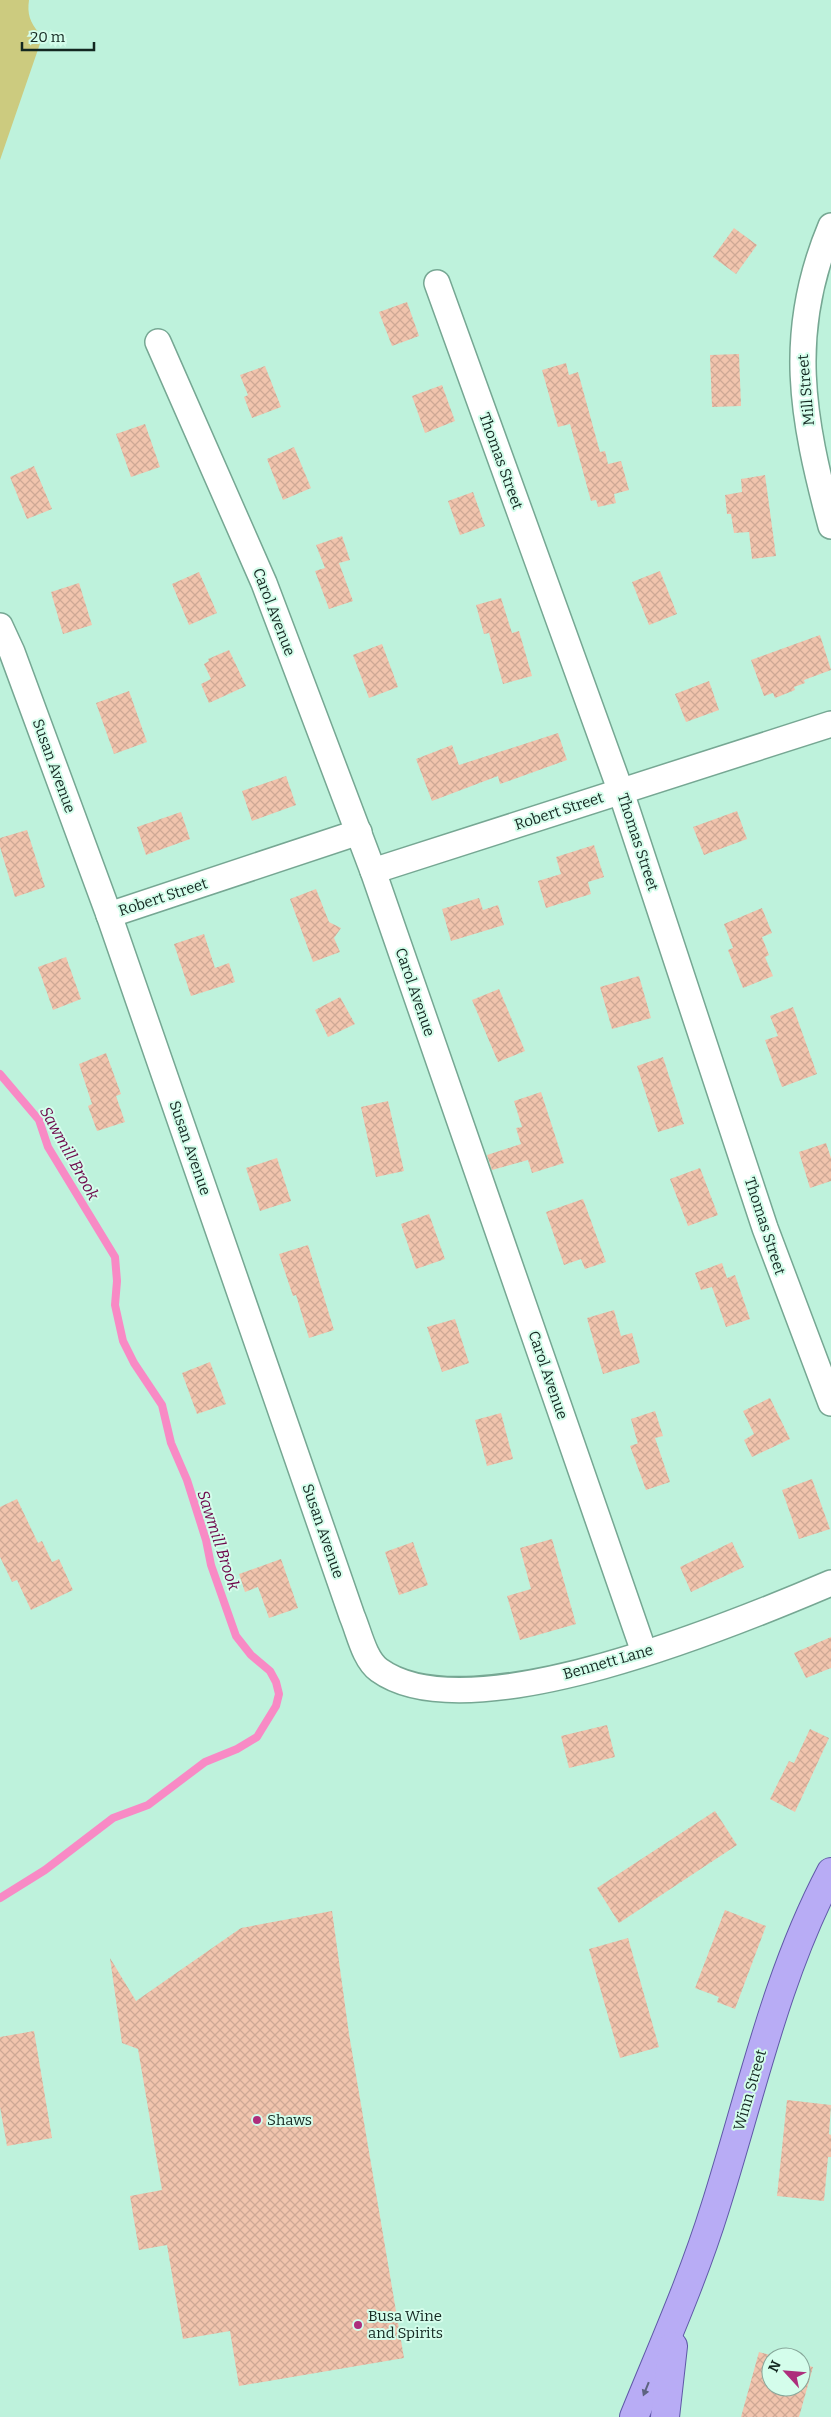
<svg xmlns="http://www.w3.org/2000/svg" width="831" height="2417" font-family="Bitter,serif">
	<defs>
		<pattern id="building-cross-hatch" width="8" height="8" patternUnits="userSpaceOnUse" patternTransform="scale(1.25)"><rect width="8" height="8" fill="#f1c4ad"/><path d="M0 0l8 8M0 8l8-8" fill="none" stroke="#cea895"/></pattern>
	</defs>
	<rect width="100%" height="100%" fill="#bef2dc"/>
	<!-- park -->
	<path fill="#cccb7f" d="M 0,0 L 29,0 C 27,14 30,22 39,33 L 44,32 L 0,160 Z"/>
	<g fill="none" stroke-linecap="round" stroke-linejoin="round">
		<!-- stream -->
		<path stroke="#f88ac5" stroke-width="8" d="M 0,1074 L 39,1120 L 48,1147 L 115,1257 L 117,1281 L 115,1305 L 123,1341 L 134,1363 L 162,1405 L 171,1443 L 187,1480 L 206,1540 L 211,1565 L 236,1636 L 251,1655 L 270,1671 L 276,1682 L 279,1694 L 276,1706 L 257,1737 L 237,1749 L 205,1762 L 148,1805 L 113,1818 L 45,1870 L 0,1898"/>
	</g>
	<!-- building -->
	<g fill="url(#building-cross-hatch)">
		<path d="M 734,228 L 757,245 L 736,274 L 713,257 Z"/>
		<path d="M 407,302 L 419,336 L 392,346 L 379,312 Z"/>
		<path d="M 739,354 L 741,406 L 712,407 L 710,355 Z"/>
		<path d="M 566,363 L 569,375 L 578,372 L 600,452 L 605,451 L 608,464 L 621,461 L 629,490 L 614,494 L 616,503 L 598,507 L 596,500 L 591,501 L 570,424 L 558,427 L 542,370 Z"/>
		<path d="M 265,366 L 281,407 L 252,418 L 244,397 L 248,395 L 240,375 Z"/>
		<path d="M 442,385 L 455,421 L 425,433 L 412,396 Z"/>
		<path d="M 145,424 L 160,467 L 131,477 L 116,434 Z"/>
		<path d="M 294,447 L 311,488 L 283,500 L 267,459 Z"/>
		<path d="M 34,466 L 52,509 L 27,519 L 10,477 Z"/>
		<path d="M 765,475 L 776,556 L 752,559 L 749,532 L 734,533 L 731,514 L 727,514 L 725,495 L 742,492 L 741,479 Z"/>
		<path d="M 473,492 L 485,526 L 460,535 L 448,501 Z"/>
		<path d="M 342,536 L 350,560 L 339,563 L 353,601 L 329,609 L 315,571 L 325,568 L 316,545 Z"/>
		<path d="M 660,571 L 677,614 L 649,625 L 632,582 Z"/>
		<path d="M 199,572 L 217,613 L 189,625 L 172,584 Z"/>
		<path d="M 79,583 L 92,625 L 63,634 L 51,592 Z"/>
		<path d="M 501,598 L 512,633 L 519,631 L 532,676 L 503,684 L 489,633 L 484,634 L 476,605 Z"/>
		<path d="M 820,635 L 831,670 L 804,680 L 805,683 L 794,687 L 795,690 L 775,698 L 773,693 L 764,696 L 751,660 Z"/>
		<path d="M 382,644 L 398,687 L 369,698 L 353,655 Z"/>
		<path d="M 229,650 L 246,686 L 209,703 L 201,684 L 211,679 L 204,664 L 209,661 L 208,659 Z"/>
		<path d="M 709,681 L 719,710 L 686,722 L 675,694 Z"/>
		<path d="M 129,691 L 147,742 L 114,754 L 96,703 Z"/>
		<path d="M 558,733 L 567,760 L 500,784 L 498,776 L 432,801 L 416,759 L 452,745 L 459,765 Z"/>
		<path d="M 286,776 L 296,805 L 252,821 L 242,791 Z"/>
		<path d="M 737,811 L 747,839 L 704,855 L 693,827 Z"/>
		<path d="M 181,812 L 190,839 L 146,855 L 137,827 Z"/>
		<path d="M 27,830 L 45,887 L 15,897 L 0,847 L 0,838 Z"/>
		<path d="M 594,845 L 604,877 L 588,882 L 591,894 L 546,908 L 538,881 L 561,874 L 556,857 Z"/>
		<path d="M 316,889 L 329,922 L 341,928 L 334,938 L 340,952 L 313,962 L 290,899 Z"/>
		<path d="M 479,898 L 483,910 L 498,905 L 504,925 L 451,941 L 442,909 Z"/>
		<path d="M 762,908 L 772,933 L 762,937 L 769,955 L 765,957 L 773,976 L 743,988 L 728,950 L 733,948 L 724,924 Z"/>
		<path d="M 204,934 L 215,968 L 229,963 L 235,982 L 191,996 L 174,944 Z"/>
		<path d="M 66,957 L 81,999 L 53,1010 L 38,967 Z"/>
		<path d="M 639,976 L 651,1018 L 612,1029 L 600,987 Z"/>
		<path d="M 499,989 L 525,1051 L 498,1062 L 472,1000 Z"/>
		<path d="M 340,997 L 355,1024 L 328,1037 L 315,1010 Z"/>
		<path d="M 793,1007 L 817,1074 L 782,1087 L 765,1040 L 778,1036 L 770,1016 Z"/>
		<path d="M 106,1053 L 121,1094 L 116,1096 L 125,1122 L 97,1131 L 88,1106 L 92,1104 L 79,1064 Z"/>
		<path d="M 663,1057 L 684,1124 L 658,1132 L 637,1066 Z"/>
		<path d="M 541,1092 L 564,1163 L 532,1173 L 528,1160 L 492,1170 L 487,1155 L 521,1144 L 516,1128 L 522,1127 L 514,1101 Z"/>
		<path d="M 388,1101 L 404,1171 L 376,1177 L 361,1107 Z"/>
		<path d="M 826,1143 L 831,1158 L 831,1181 L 810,1188 L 799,1152 Z"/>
		<path d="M 277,1158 L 291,1201 L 260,1211 L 246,1168 Z"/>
		<path d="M 700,1168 L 718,1215 L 688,1226 L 670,1179 Z"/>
		<path d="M 583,1199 L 606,1262 L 585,1269 L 581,1259 L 564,1265 L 546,1212 Z"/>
		<path d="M 429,1214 L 445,1259 L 416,1269 L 401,1224 Z"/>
		<path d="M 308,1245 L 334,1330 L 309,1338 L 296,1295 L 293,1296 L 279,1254 Z"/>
		<path d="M 722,1263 L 727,1278 L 735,1275 L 750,1319 L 726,1327 L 712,1287 L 701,1290 L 695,1273 Z"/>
		<path d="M 614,1310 L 621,1336 L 632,1333 L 640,1363 L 603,1374 L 587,1318 Z"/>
		<path d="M 455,1319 L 469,1363 L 442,1372 L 427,1327 Z"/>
		<path d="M 210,1362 L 226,1404 L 197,1414 L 182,1373 Z"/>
		<path d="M 770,1398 L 790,1439 L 752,1457 L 744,1440 L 754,1434 L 743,1411 Z"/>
		<path d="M 655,1411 L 663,1436 L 655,1438 L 670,1482 L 646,1490 L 630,1446 L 642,1442 L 638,1444 L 631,1419 Z"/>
		<path d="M 501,1413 L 513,1459 L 487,1466 L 475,1420 Z"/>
		<path d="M 812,1479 L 830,1529 L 799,1539 L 782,1490 Z"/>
		<path d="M 17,1499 L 38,1543 L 42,1541 L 52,1562 L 59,1559 L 73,1590 L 31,1610 L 17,1580 L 12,1582 L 0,1557 L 0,1507 Z"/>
		<path d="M 552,1539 L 576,1624 L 520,1640 L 507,1596 L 531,1589 L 520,1548 Z"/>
		<path d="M 413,1542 L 428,1585 L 399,1595 L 385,1552 Z"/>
		<path d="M 732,1542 L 744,1567 L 691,1592 L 680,1567 Z"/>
		<path d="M 281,1559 L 298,1608 L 269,1618 L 258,1587 L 245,1592 L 239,1574 Z"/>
		<path d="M 831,1637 L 831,1668 L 806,1678 L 794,1653 Z"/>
		<path d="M 607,1725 L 615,1757 L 569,1768 L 561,1736 Z"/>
		<path d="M 810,1729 L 829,1738 L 795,1812 L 770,1799 L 789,1761 L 794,1763 Z"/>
		<path d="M 715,1811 L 737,1845 L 619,1923 L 597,1888 Z"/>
		<path d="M 725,1910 L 766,1926 L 735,2009 L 717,2002 L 719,1997 L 695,1988 Z"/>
		<path d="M 332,1911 L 349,2034 L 404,2358 L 239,2386 L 230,2331 L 183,2339 L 167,2245 L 139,2250 L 130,2196 L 162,2190 L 138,2049 L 122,2043 L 110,1958 L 136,2001 L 241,1928 Z"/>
		<path d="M 628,1938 L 659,2047 L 620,2058 L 589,1949 Z"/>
		<path d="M 34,2031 L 52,2138 L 7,2146 L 0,2107 L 0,2037 Z"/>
		<path d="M 787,2100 L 831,2105 L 829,2134 L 831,2135 L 831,2157 L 828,2157 L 824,2201 L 777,2196 Z"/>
		<path d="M 759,2352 L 777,2357 L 771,2357 L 771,2387 L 801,2387 L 801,2364 L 813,2367 L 799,2417 L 741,2417 Z"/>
	</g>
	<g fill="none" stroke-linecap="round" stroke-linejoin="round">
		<defs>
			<g id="minor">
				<path d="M 831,226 C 786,333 802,418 831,526"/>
				<path d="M 437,283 L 621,792 L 765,1228 L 831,1403"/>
				<path d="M 158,342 L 264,583 L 373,871 L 644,1652"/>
				<path d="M 0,626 L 12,652 L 109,915 L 352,1616 C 359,1632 364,1659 379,1670 C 469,1735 737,1623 831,1583"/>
				<path d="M 373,871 L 831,724"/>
				<path d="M 109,915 L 359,832"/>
			</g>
			<g id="major">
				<path d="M 634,2417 C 662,2348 693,2279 715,2208 C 751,2095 775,1978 831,1872"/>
				<path d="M 665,2417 L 673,2346"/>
			</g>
		</defs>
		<!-- minor casing -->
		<use href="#minor" stroke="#76a793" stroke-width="28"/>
		<!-- major casing -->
		<use href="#major" stroke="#5f59a7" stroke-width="30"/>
		<!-- minor -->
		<use href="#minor" stroke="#fff" stroke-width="25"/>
		<!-- major -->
		<use href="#major" stroke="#b8acf5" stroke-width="28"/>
	</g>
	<!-- one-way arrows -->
	<defs><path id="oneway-solid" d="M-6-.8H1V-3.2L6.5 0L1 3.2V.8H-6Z" transform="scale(1.25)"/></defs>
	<use fill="#5d6380" href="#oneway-solid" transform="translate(646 2389) rotate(112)"/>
	<!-- markers -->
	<g fill="#ad2e7c" stroke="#d4fdeb" stroke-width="2">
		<circle cx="257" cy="2120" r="5"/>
		<circle cx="358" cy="2325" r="5"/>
	</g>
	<g text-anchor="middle" stroke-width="4" stroke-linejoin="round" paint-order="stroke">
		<!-- street labels -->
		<g font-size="15" fill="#132720" stroke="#d4fdeb">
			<text transform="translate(806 390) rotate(-95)" y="5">Mill Street</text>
			<text transform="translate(501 461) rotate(70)" y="5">Thomas Street</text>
			<text transform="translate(274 612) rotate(69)" y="5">Carol Avenue</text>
			<text transform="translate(54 766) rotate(70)" y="5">Susan Avenue</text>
			<text transform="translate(559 811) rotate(-18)" y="5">Robert Street</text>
			<text transform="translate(638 842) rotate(72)" y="5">Thomas Street</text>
			<text transform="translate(163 897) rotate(-18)" y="5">Robert Street</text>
			<text transform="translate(415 992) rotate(71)" y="5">Carol Avenue</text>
			<text transform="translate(190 1148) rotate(71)" y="5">Susan Avenue</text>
			<text transform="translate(765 1226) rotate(72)" y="5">Thomas Street</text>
			<text transform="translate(548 1375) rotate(71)" y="5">Carol Avenue</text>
			<text transform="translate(323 1531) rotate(71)" y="5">Susan Avenue</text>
			<text transform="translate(608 1662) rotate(-16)" y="5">Bennett Lane</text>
			<text transform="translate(750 2090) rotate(-74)" y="5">Winn Street</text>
		</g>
		<!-- poi labels -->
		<g font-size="15" fill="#132720" stroke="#d4fdeb" text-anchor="start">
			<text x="267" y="2125">Shaws</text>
			<text x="368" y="2321">Busa Wine<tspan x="368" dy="17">and Spirits</tspan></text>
		</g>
		<!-- water labels -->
		<g font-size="16" font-style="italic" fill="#6d064a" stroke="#d4fdeb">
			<text transform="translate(70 1153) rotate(61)" y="6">Sawmill Brook</text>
			<text transform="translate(219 1540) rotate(72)" y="6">Sawmill Brook</text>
		</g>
	</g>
	<!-- north arrow -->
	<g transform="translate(786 2372) rotate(296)"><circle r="24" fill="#d4fdeb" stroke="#87a79a"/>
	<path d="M0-4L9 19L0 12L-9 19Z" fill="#ad2e7c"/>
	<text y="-8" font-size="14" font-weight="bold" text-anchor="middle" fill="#132720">N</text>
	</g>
	<!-- scale -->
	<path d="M22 42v8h72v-8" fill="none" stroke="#132720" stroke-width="2.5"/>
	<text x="30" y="42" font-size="15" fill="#132720" stroke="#d4fdeb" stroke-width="4" paint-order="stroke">20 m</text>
</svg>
